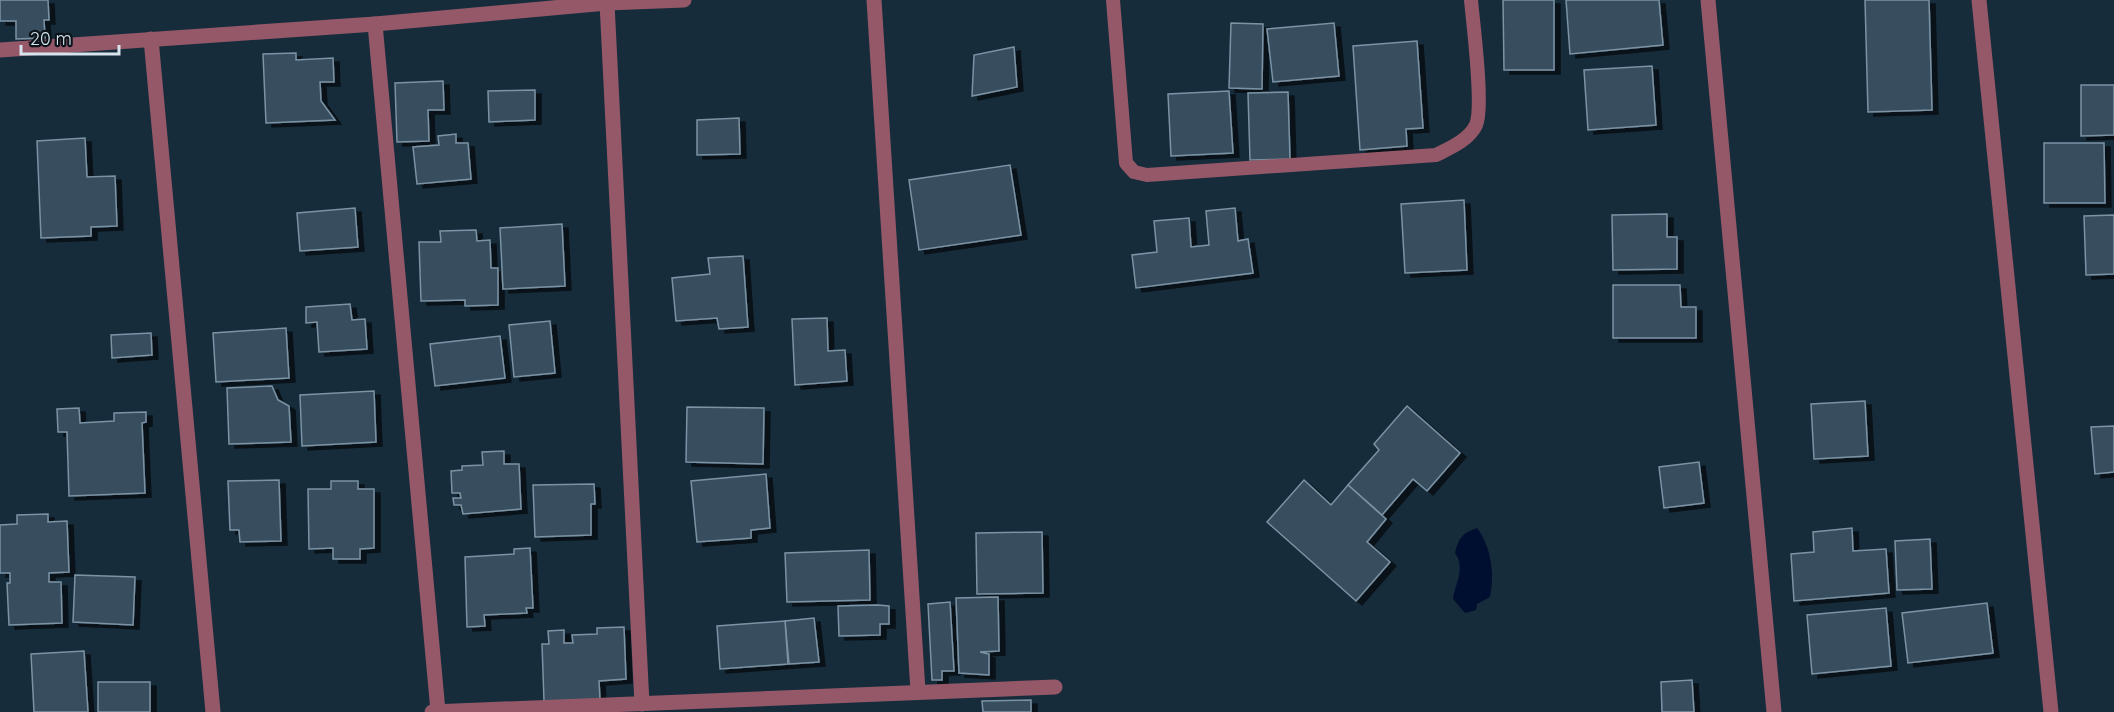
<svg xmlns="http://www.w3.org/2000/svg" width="2114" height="712" font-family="Quicksand,sans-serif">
	<defs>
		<filter id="shadow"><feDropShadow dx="6" dy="4" stdDeviation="0" flood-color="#0009"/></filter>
	</defs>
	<rect width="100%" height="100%" fill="#162c3b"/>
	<!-- water -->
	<path fill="#000e2f" d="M 1477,528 C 1491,546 1495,574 1490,597 L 1477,604 L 1476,610 L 1465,613 L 1453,599 C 1455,584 1466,568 1455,553 C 1459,538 1462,533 1477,528 Z"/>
	<!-- building -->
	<g fill="#374d5d" stroke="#7b93a5" stroke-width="1.5" filter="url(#shadow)">
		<path d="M 0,0 L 48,0 L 49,20 L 44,20 L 45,38 L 16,39 L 16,21 L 0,21 Z"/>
		<path d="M 1503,0 L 1554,0 L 1554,70 L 1504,70 Z"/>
		<path d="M 1566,0 L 1659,0 L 1663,45 L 1570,54 Z"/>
		<path d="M 1865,0 L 1929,0 L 1932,110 L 1868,112 Z"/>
		<path d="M 1231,23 L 1263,24 L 1262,89 L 1229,88 Z"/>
		<path d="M 1334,23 L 1339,76 L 1273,82 L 1267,29 Z"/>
		<path d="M 1417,41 L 1423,128 L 1406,129 L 1407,146 L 1360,150 L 1353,46 Z"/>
		<path d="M 1014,47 L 1017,87 L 972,96 L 974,55 Z"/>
		<path d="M 296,53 L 296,60 L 333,58 L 334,82 L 320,82 L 321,101 L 335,120 L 266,123 L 263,54 Z"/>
		<path d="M 1652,66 L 1656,125 L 1588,130 L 1584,70 Z"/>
		<path d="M 443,81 L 444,110 L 428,110 L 429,141 L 397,142 L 395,83 Z"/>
		<path d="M 2081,85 L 2114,85 L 2114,135 L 2081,136 Z"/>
		<path d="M 535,90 L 535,120 L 489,122 L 488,91 Z"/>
		<path d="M 1229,91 L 1233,153 L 1171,156 L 1168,94 Z"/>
		<path d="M 1288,92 L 1290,159 L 1250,160 L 1248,93 Z"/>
		<path d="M 739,118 L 740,154 L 697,155 L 697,120 Z"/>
		<path d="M 456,134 L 456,143 L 468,143 L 471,179 L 417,184 L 413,147 L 439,145 L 438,136 Z"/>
		<path d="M 85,138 L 87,177 L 115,176 L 117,226 L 91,227 L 91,236 L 41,238 L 37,141 Z"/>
		<path d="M 2044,143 L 2104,143 L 2105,203 L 2044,203 Z"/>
		<path d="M 1010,165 L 1021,235 L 919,250 L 909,180 Z"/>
		<path d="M 1464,200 L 1467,270 L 1405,273 L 1401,204 Z"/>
		<path d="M 355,208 L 358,247 L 300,251 L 297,213 Z"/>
		<path d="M 1235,208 L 1238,241 L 1248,239 L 1253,273 L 1136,288 L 1132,255 L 1157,252 L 1154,221 L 1189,218 L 1191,247 L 1209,245 L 1206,211 Z"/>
		<path d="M 1667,214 L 1667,237 L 1677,237 L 1677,269 L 1613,270 L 1612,215 Z"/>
		<path d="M 2114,215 L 2114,274 L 2086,275 L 2084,216 Z"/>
		<path d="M 562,224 L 565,286 L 503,289 L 500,228 Z"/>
		<path d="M 476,230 L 477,241 L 490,240 L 491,268 L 498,268 L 498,305 L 465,306 L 465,300 L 421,301 L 419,242 L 441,242 L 440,231 Z"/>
		<path d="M 743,256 L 748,327 L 719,329 L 717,318 L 676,321 L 672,278 L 710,274 L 708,258 Z"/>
		<path d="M 1613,285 L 1680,285 L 1681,307 L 1696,307 L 1696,338 L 1613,338 Z"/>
		<path d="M 350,304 L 352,320 L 365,319 L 367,349 L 319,352 L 317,322 L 306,323 L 306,307 Z"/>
		<path d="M 827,318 L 828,351 L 845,350 L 847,381 L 795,385 L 792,319 Z"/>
		<path d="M 550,321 L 555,373 L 514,377 L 509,325 Z"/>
		<path d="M 286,328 L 289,378 L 216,382 L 213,333 Z"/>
		<path d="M 151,333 L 152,355 L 112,358 L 111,335 Z"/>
		<path d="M 500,336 L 505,378 L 435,386 L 430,344 Z"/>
		<path d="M 272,386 L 278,400 L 289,406 L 291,442 L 229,444 L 227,388 Z"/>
		<path d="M 374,391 L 376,442 L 302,446 L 300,395 Z"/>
		<path d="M 1865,401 L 1868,456 L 1814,459 L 1811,404 Z"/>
		<path d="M 1407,406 L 1460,453 L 1427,491 L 1413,479 L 1382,515 L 1348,485 L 1379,450 L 1374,444 Z"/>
		<path d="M 687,407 L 764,408 L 763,464 L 686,462 Z"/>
		<path d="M 79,408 L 80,423 L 114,421 L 114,413 L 146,412 L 146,422 L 142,423 L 145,493 L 69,496 L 67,432 L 58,432 L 57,409 Z"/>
		<path d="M 2114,426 L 2114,472 L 2095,474 L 2091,427 Z"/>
		<path d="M 504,451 L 504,464 L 519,464 L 521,509 L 463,514 L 461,505 L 454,505 L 453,498 L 461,498 L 460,493 L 452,493 L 451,471 L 462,470 L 462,466 L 483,465 L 482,452 Z"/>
		<path d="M 1699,462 L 1704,503 L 1664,508 L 1659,467 Z"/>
		<path d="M 766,474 L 770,528 L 751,530 L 751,538 L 697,542 L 691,481 Z"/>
		<path d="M 279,480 L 281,541 L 240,542 L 239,530 L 230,530 L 228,481 Z"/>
		<path d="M 1304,480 L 1331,505 L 1348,485 L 1386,519 L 1367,542 L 1390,562 L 1356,601 L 1267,522 Z"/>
		<path d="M 331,481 L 358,481 L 358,489 L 374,489 L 374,548 L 360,549 L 360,559 L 333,559 L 333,548 L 309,549 L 308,489 L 331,489 Z"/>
		<path d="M 594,484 L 595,504 L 591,504 L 591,535 L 535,537 L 533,485 Z"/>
		<path d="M 48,514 L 48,522 L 67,521 L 69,572 L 49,573 L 49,582 L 61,582 L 62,623 L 9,625 L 7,583 L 10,583 L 10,573 L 0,573 L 0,525 L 17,524 L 17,515 Z"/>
		<path d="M 1852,528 L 1853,551 L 1886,549 L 1889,593 L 1794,601 L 1791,554 L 1814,552 L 1813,532 Z"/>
		<path d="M 1042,532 L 1043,593 L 977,594 L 976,533 Z"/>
		<path d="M 1930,539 L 1932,589 L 1897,590 L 1895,541 Z"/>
		<path d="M 530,548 L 533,608 L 526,608 L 527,613 L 484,615 L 485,626 L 467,627 L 465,557 L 514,554 L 514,549 Z"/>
		<path d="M 869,550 L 870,600 L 787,602 L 785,553 Z"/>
		<path d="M 75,575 L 135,577 L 133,625 L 73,622 Z"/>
		<path d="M 998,597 L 999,651 L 980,652 L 989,654 L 989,675 L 959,673 L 956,598 Z"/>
		<path d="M 950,602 L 954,671 L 942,671 L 942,680 L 932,680 L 928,604 Z"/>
		<path d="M 1987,603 L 1993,653 L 1908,663 L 1902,613 Z"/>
		<path d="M 878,605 L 889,606 L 889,624 L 880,624 L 880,635 L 839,636 L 838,606 Z"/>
		<path d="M 1886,608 L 1891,666 L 1812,674 L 1807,615 Z"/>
		<path d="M 814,618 L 819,662 L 789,664 L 785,621 Z"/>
		<path d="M 785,621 L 788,664 L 720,669 L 717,626 Z"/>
		<path d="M 624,627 L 626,679 L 599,681 L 600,700 L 544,701 L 542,644 L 549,644 L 548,631 L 564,630 L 564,643 L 573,643 L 572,635 L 597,634 L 597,628 Z"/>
		<path d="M 84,651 L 88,712 L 34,712 L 31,654 Z"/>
		<path d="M 1692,680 L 1694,712 L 1662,712 L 1661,682 Z"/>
		<rect x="98" y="682" width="52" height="30"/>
		<path d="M 1031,700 L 1031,712 L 983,712 L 982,701 Z"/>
	</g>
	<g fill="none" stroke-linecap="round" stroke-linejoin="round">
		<!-- service -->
		<path stroke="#955869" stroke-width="14" d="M 1113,0 L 1126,163 L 1134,172 L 1147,175 L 1436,155 C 1450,148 1469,140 1476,125 C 1484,107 1473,23 1471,0"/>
		<!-- minor -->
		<g stroke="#955869" stroke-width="15">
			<path d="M 874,0 L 918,691"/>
			<path d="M 1708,0 L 1774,712"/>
			<path d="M 1979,0 L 2051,712"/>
			<path d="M 607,3 L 642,704"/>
			<path d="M 375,24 L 438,711"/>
			<path d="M 151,39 L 213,712"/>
			<path d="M 0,50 L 375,24 L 607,3 L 684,0"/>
			<path d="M 432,712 L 1055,687"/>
		</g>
	</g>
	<!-- scale -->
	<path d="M21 45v9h98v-9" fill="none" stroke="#d7e4ee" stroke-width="3"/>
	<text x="30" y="45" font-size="18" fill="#d7e4ee" stroke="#0a131a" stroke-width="4.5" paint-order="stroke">20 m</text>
</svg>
